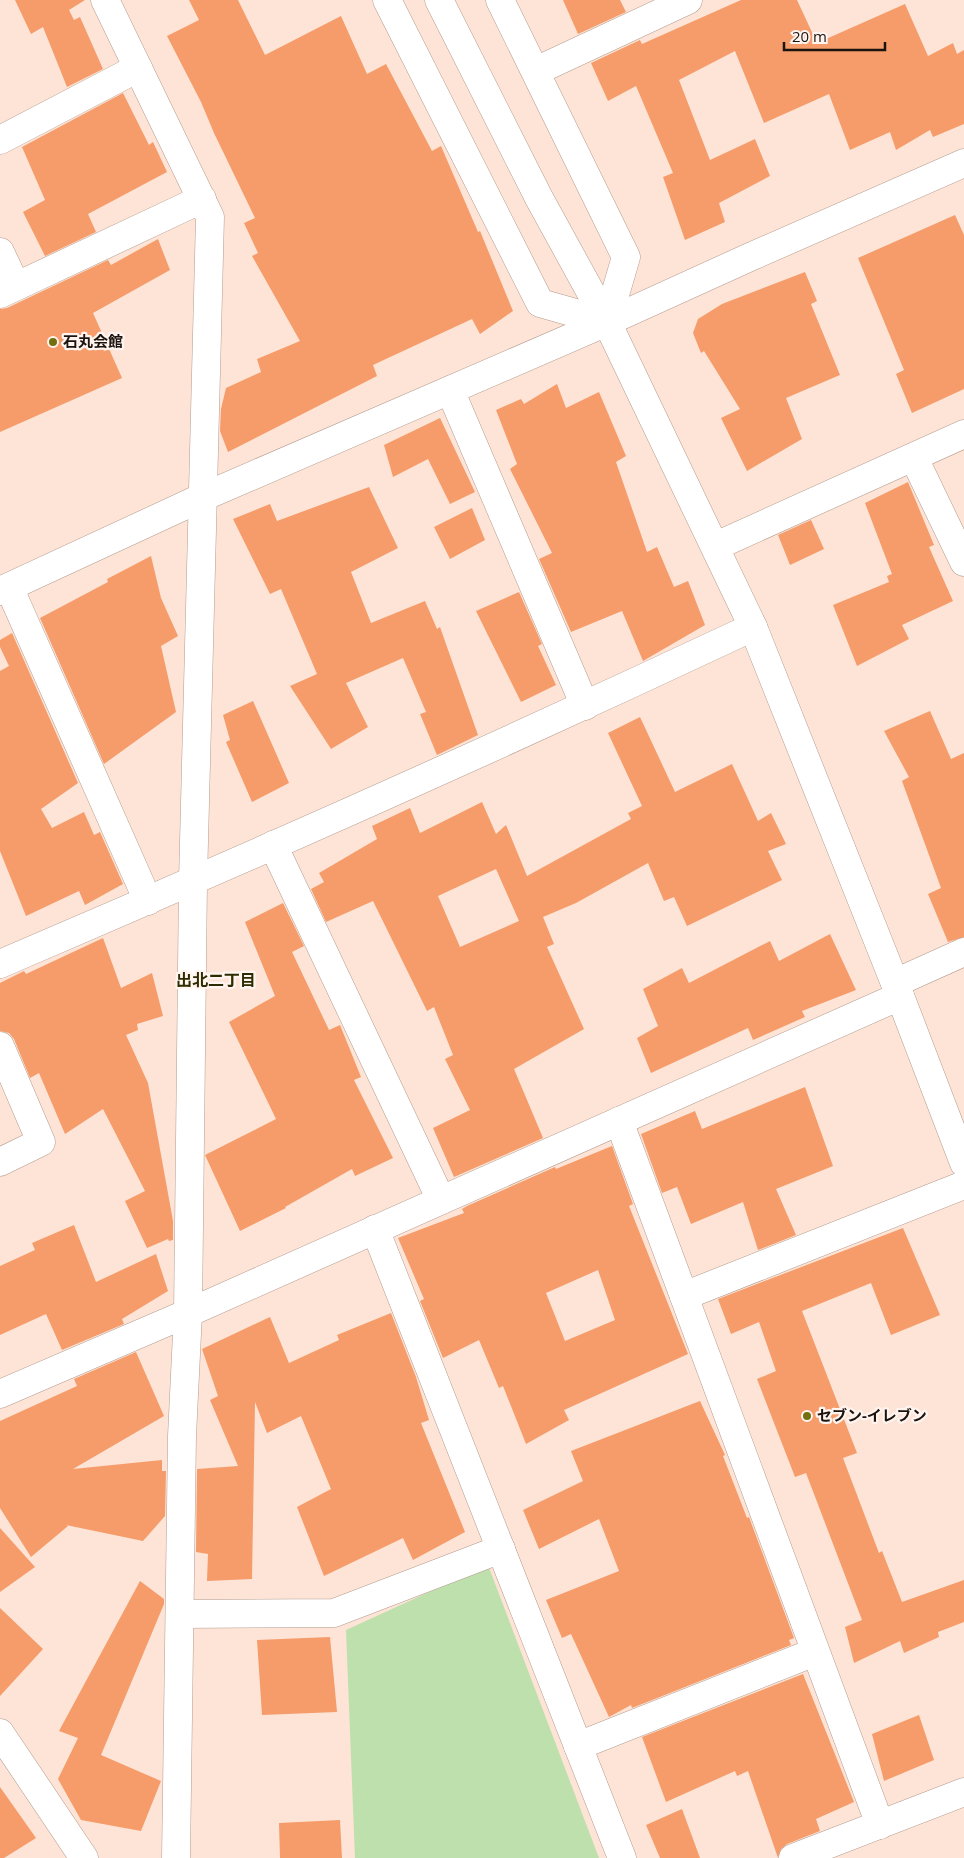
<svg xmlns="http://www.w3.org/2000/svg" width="964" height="1858" font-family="'Open Sans','Noto Sans JP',sans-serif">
	<rect width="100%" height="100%" fill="#fde4d6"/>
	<!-- green -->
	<path fill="#bee0ad" d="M 488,1565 L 599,1858 L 355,1858 L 346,1630 Z"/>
	<!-- building -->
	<g fill="#f59c6a" fill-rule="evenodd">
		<path d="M 15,0 L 85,0 L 69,10 L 74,20 L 80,17 L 103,69 L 67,87 L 43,27 L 31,34 Z"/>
		<path d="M 189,0 L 238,0 L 265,55 L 341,16 L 367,74 L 386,64 L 432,151 L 441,146 L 478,232 L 480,231 L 513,311 L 480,334 L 472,319 L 373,365 L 377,376 L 228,452 L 220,431 L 221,409 L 226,388 L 261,372 L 257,359 L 300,341 L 252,256 L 258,253 L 244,223 L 255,218 L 214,133 L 201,102 L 167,36 L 199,20 Z"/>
		<path d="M 563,0 L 620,0 L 626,12 L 578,34 Z"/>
		<path d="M 741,0 L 797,0 L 817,43 L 905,4 L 928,56 L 953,43 L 957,54 L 964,50 L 964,124 L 933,137 L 930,130 L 896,150 L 890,132 L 850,150 L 829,94 L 764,123 L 735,51 L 679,80 L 710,160 L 755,139 L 770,176 L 719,203 L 725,222 L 685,240 L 663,177 L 673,173 L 636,86 L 608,101 L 591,63 L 640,40 L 642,44 Z"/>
		<path d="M 123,93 L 149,145 L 153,142 L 167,172 L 88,214 L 96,232 L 45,256 L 23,212 L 45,200 L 22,147 Z"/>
		<path d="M 955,215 L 964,235 L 964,389 L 912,413 L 896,374 L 904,370 L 858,258 Z"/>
		<path d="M 158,239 L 170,270 L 93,313 L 122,378 L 0,432 L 0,309 L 7,308 L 108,260 L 111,265 Z"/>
		<path d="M 805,272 L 817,301 L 811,304 L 840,375 L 786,398 L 802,439 L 747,471 L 721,418 L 740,409 L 704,351 L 701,353 L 693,333 L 698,319 L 722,304 Z"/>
		<path d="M 557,384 L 566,408 L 599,392 L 626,456 L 616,462 L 647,552 L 657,547 L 674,587 L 688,581 L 705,625 L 643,661 L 622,611 L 571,632 L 539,559 L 552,553 L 510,469 L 517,464 L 496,410 L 521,399 L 524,404 Z"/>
		<path d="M 440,418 L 475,492 L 450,504 L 428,459 L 393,477 L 384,445 Z"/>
		<path d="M 908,482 L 934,545 L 929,547 L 953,601 L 902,625 L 909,639 L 857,666 L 833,605 L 889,582 L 887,576 L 892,574 L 865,503 Z"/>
		<path d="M 369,487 L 398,548 L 351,572 L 371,623 L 425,601 L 437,629 L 440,627 L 478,735 L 437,755 L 420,714 L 426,712 L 403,658 L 346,683 L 368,727 L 331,749 L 290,686 L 317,674 L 281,589 L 270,594 L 233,519 L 270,504 L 277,521 Z"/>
		<path d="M 472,508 L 485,540 L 450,559 L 434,527 Z"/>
		<path d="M 811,520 L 824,549 L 790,565 L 778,535 Z"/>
		<path d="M 151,556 L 161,598 L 178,636 L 161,646 L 176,712 L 104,764 L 40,618 L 108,582 L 107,579 Z"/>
		<path d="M 519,592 L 542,644 L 538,646 L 556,685 L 521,702 L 476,611 Z"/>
		<path d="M 12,633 L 78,783 L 41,809 L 52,828 L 84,812 L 94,835 L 100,832 L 123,884 L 85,905 L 79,891 L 26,916 L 0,851 L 0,671 L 9,666 L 0,647 L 0,640 Z"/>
		<path d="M 253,701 L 289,783 L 252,802 L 226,742 L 230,740 L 223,715 Z"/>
		<path d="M 930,711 L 951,759 L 964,753 L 964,937 L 948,942 L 928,894 L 941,888 L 902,781 L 909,777 L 884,731 Z"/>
		<path d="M 640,717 L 675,792 L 732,764 L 758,821 L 771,813 L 786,844 L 768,851 L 782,880 L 687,926 L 674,897 L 664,901 L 648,863 L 576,903 L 543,917 L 554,944 L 547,947 L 584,1029 L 514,1069 L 543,1138 L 454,1177 L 433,1128 L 470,1110 L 445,1059 L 453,1055 L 434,1007 L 427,1011 L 373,901 L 326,922 L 311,889 L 324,882 L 319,873 L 377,839 L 372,826 L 410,808 L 420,833 L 482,802 L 496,834 L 506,825 L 527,876 L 631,819 L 628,813 L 642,806 L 608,733 ZM 496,869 L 519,921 L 460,947 L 438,896 Z"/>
		<path d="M 283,903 L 304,946 L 292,952 L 329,1030 L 340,1025 L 361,1077 L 354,1080 L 393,1158 L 355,1176 L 352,1169 L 285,1207 L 286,1208 L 240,1231 L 205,1155 L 276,1119 L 229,1022 L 275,996 L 245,922 Z"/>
		<path d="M 830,934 L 856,990 L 802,1011 L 805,1017 L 753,1040 L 748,1028 L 651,1073 L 637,1038 L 658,1026 L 643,989 L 682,968 L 689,983 L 770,941 L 779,961 Z"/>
		<path d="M 103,938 L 121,988 L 152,973 L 163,1016 L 137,1024 L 138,1030 L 126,1035 L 148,1083 L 173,1221 L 173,1240 L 169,1241 L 168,1239 L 147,1248 L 125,1201 L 145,1191 L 103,1109 L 65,1134 L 39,1073 L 30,1078 L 14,1039 L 9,1033 L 0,1031 L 0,983 L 24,971 L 26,974 Z"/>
		<path d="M 805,1087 L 833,1166 L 776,1189 L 796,1235 L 758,1250 L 743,1202 L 691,1224 L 677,1187 L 662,1193 L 641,1134 L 695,1111 L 702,1129 Z"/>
		<path d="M 612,1146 L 633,1204 L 629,1206 L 688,1354 L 564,1410 L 569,1420 L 526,1444 L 503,1386 L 499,1388 L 479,1340 L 443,1358 L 420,1301 L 424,1299 L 398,1238 L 464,1213 L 462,1209 L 467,1206 L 555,1167 L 556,1169 ZM 598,1270 L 615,1320 L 565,1341 L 546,1293 Z"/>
		<path d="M 74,1225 L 96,1282 L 156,1254 L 168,1291 L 122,1319 L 124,1324 L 62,1350 L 46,1314 L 0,1335 L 0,1266 L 35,1250 L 32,1243 Z"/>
		<path d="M 903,1228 L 940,1315 L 891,1335 L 871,1283 L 802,1311 L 857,1453 L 843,1458 L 879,1553 L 882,1551 L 902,1602 L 964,1580 L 964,1622 L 938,1632 L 939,1637 L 904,1653 L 900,1641 L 854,1663 L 845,1627 L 862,1620 L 806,1473 L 795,1477 L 757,1379 L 776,1371 L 759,1322 L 731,1334 L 718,1299 Z"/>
		<path d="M 391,1313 L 416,1377 L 429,1420 L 421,1423 L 465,1532 L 413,1560 L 403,1538 L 324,1576 L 297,1507 L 331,1489 L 301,1416 L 267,1433 L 255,1402 L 252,1579 L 207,1581 L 208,1554 L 196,1552 L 197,1469 L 238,1466 L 210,1400 L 218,1396 L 202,1349 L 270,1317 L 289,1363 L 339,1340 L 337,1335 Z"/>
		<path d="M 136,1352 L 164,1416 L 73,1469 L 162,1460 L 162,1471 L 166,1471 L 165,1516 L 143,1541 L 66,1525 L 68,1526 L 31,1557 L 0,1508 L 0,1421 L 77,1386 L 74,1379 Z"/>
		<path d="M 700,1401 L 725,1455 L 723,1456 L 747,1518 L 749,1517 L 794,1638 L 789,1640 L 791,1645 L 632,1708 L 631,1705 L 609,1717 L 571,1634 L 562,1638 L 546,1600 L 619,1571 L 599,1519 L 539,1549 L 523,1510 L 583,1481 L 571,1451 Z"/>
		<path d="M 0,1528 L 35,1567 L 0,1592 Z"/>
		<path d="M 140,1581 L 164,1599 L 164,1604 L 101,1755 L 161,1781 L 141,1831 L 81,1820 L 58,1779 L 78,1738 L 59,1731 Z"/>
		<path d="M 0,1608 L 43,1649 L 0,1696 Z"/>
		<path d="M 330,1637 L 337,1712 L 262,1715 L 257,1640 Z"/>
		<path d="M 803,1674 L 854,1802 L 816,1819 L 820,1831 L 787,1844 L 781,1849 L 778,1858 L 748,1771 L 737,1776 L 735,1771 L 666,1802 L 642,1737 Z"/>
		<path d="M 919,1715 L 934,1760 L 884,1781 L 872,1734 Z"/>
		<path d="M 0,1787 L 36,1838 L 4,1858 L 0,1858 Z"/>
		<path d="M 682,1809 L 700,1858 L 660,1858 L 646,1825 Z"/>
		<path d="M 340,1820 L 342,1858 L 280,1858 L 279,1823 Z"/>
	</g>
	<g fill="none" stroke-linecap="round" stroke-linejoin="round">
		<defs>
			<g id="minor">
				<path d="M 105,0 L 210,217 L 193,881 L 188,1313 L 182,1436 L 176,1858"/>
				<path d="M 387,0 L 540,303 L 607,322"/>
				<path d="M 439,0 L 539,198 L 607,322 L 753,627 L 900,996 L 964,1163"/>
				<path d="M 500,0 L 626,257 L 607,322"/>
				<path d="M 536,71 L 688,0"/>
				<path d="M 0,140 L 138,68"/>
				<path d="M 0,252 L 16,286"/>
				<path d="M 0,294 L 202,199"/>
				<path d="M 450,390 L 585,706"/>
				<path d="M 914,458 L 964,562"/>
				<path d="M 716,546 L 964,434"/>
				<path d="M 9,587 L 148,901"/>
				<path d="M 0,591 L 203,497 L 607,322 L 750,257 L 964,163"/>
				<path d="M 273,845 L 441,1200"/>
				<path d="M 0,964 C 253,856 504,744 753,627"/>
				<path d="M 895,983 L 964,952"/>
				<path d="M 0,1046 L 41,1142 L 0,1162"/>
				<path d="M 619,1121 L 880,1825"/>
				<path d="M 375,1229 L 622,1858"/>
				<path d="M 684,1296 L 964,1185"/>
				<path d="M 0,1394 L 188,1313 L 900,996"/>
				<path d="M 180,1614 L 334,1613 L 501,1549"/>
				<path d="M 0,1733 L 84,1858"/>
				<path d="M 578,1746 L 815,1652"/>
				<path d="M 793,1858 L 964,1792"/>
			</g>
		</defs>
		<!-- minor casing -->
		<use href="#minor" stroke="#b49c8f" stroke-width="29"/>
		<!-- minor -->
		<use href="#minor" stroke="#fff" stroke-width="28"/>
	</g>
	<!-- markers -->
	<g fill="#736e0e" stroke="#fff4ef" stroke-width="2">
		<circle cx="53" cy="342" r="5"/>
		<circle cx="807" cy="1416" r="5"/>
	</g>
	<g text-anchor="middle" stroke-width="4.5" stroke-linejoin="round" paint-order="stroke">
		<!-- poi labels -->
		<g font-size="15" font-weight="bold" fill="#1b130e" stroke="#fff4ef" text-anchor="start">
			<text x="63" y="347">石丸会館</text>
			<text x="817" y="1421">セブン-イレブン</text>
		</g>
		<!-- neighbourhood labels -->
		<g font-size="16" font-weight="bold" fill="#2d2b00" stroke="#fff4ef">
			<text x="216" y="986">出北二丁目</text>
		</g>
	</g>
	<!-- scale -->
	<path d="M784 42v8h101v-8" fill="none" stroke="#1b130e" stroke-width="2.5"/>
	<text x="792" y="42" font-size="15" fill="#1b130e" stroke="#fff4ef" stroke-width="4" paint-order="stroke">20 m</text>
</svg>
